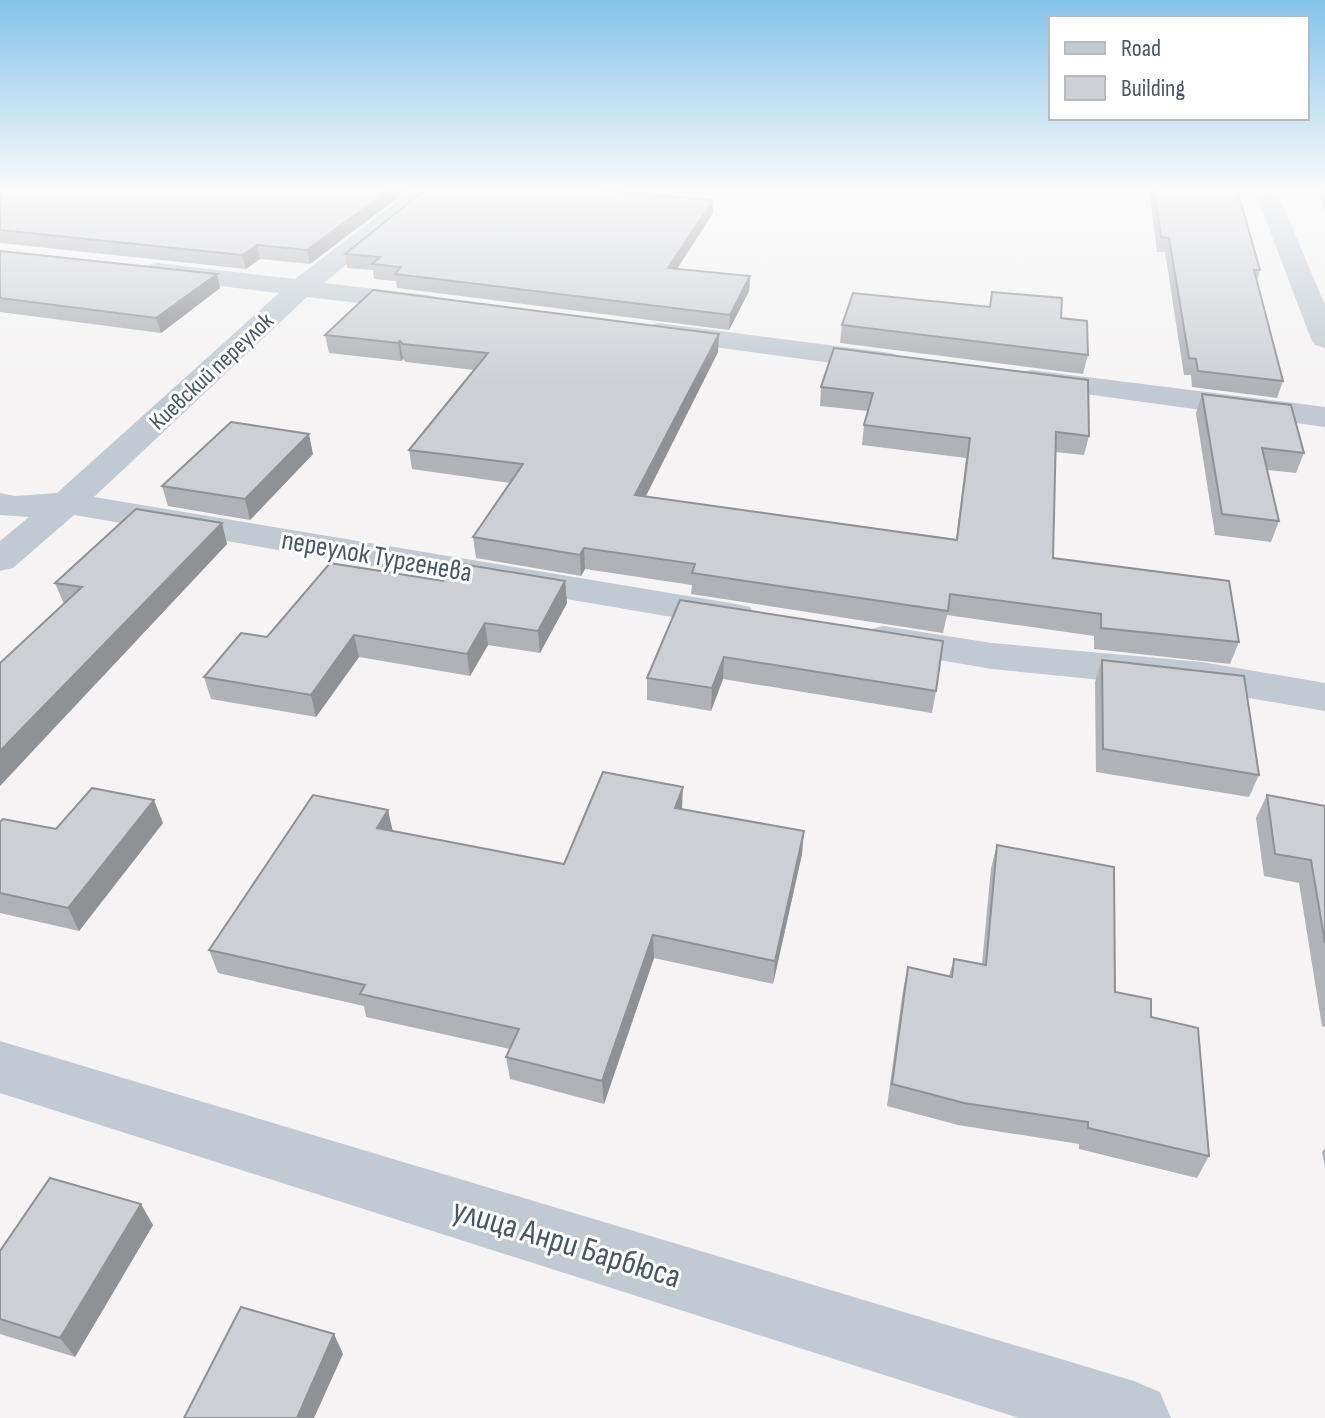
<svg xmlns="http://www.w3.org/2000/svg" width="1325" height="1418" font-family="'Sofia Sans Condensed',sans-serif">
	<rect width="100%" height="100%" fill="#f5f3f3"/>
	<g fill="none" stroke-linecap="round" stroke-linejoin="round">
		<!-- street -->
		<g fill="#c1cad2" fill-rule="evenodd">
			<path d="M 413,189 L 438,189 L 324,283 L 427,295 L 437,297 L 441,303 L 437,309 L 427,311 L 307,297 L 94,497 L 736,604 L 750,607 L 756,616 L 750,625 L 736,628 L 74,515 L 13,568 L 0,571 L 0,541 L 29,517 L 0,515 L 0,493 L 15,496 L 57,493 L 279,293 L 157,279 L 148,276 L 144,271 L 148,266 L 157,263 L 295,279 Z"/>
			<path d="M 1254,189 L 1276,189 L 1325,305 L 1325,348 L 1315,345 L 1311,339 Z"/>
			<path d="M 658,323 L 891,353 L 901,356 L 906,362 L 901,368 L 891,371 L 648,338 L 644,332 L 648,326 Z"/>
			<path d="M 1031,370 L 1325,407 L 1325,427 L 1020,385 L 1016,379 L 1020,373 Z"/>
			<path d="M 883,626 L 992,643 L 1202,662 L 1325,683 L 1325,711 L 1202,690 L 992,669 L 868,648 L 862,639 L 868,630 Z"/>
			<path d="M 0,1041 L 1134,1381 L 1160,1392 L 1171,1418 L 1019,1418 L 0,1093 Z"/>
		</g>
	</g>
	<!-- wall -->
	<g fill="#b0b2b7">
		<path d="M 0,189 L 409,189 L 310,264 L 260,259 L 246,269 L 0,243 Z"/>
		<path d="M 1149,189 L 1237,189 L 1260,270 L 1257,281 L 1283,381 L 1277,398 L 1192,387 L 1191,375 L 1184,375 L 1165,252 L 1157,252 Z"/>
		<path d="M 1316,189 L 1325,189 L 1325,210 Z"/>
		<path d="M 713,213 L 676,269 L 750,276 L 749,291 L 729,330 L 397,288 L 396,281 L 374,279 L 373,270 L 347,268 L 345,254 Z"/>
		<path d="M 0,251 L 217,274 L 220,288 L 161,333 L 0,312 Z"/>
		<path d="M 992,292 L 1061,318 L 1088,355 L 1083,374 L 840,343 L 842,325 L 989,307 Z"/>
		<path d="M 325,335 L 718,352 L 645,497 L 956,539 L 966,458 L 862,445 L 864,425 L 868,411 L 820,406 L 821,387 L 834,348 L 1089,436 L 1084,455 L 1055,452 L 1053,558 L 1239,642 L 1230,664 L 1094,649 L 1094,636 L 947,615 L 943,633 L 691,594 L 692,585 L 585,569 L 581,576 L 476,558 L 473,537 L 510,483 L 412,469 L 409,450 L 474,370 L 406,362 L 403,359 L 401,361 L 329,353 Z"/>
		<path d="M 1202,394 L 1304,453 L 1296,473 L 1267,470 L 1279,521 L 1271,542 L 1215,535 L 1196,413 Z"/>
		<path d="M 313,454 L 250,520 L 168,506 L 162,486 Z"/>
		<path d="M 227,544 L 103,676 L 64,604 L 55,583 Z"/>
		<path d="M 443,581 L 565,581 L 567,603 L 540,653 L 488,645 L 470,676 L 359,657 L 316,717 L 211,699 L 204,677 L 267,637 Z"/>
		<path d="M 680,600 L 936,691 L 932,713 L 723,679 L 711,711 L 647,700 L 647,678 Z"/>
		<path d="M 1102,660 L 1259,775 L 1249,797 L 1096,772 L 1095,682 Z"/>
		<path d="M 1267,795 L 1325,806 L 1325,1027 L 1322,1026 L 1299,883 L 1264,876 L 1256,818 Z"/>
		<path d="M 682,809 L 802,854 L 773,984 L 654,958 L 604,1104 L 510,1079 L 506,1057 L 510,1049 L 366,1017 L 364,1006 L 218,973 L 209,950 L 388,810 L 392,831 L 564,864 Z"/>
		<path d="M 0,822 L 56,829 L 163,823 L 79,931 L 0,913 Z"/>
		<path d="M 997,845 L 1115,992 L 1151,1017 L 1209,1156 L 1197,1178 L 1079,1149 L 1079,1144 L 958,1125 L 887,1106 L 903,990 L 908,967 L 949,976 L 954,959 L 982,964 L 991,868 Z"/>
		<path d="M 1325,1148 L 1325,1167 L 1322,1152 Z"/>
		<path d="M 153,1225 L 75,1357 L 0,1334 L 0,1251 Z"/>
	</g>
	<!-- shaded-wall -->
	<g fill="#909195">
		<path d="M 390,189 L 409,189 L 310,264 L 307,250 Z"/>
		<path d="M 713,200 L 713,213 L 668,283 L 668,268 Z"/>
		<path d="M 257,245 L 260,259 L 246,269 L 242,255 Z"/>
		<path d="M 217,274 L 220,288 L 161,333 L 156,318 Z"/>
		<path d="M 750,276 L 749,291 L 729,330 L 730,315 Z"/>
		<path d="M 719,334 L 718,352 L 636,516 L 635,495 Z"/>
		<path d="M 400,341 L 403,359 L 401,361 L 398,343 Z"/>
		<path d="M 309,434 L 313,454 L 250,520 L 245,499 Z"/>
		<path d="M 222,523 L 227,544 L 0,786 L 0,751 Z"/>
		<path d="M 584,548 L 585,569 L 581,576 L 580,555 Z"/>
		<path d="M 565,581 L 567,603 L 540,653 L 538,631 Z"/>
		<path d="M 485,623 L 488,645 L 470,676 L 467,654 Z"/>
		<path d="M 354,635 L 359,657 L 316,717 L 311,695 Z"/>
		<path d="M 724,657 L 723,679 L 711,711 L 712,688 Z"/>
		<path d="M 683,787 L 682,810 L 675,808 Z"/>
		<path d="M 154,800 L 163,823 L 79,931 L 68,908 Z"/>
		<path d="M 388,810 L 393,832 L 377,828 Z"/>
		<path d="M 804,831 L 802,854 L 773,984 L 775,961 Z"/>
		<path d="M 653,935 L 654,958 L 604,1104 L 602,1081 Z"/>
		<path d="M 141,1204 L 153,1225 L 75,1357 L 60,1338 Z"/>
		<path d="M 334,1334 L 343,1354 L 314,1418 L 297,1418 Z"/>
	</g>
	<!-- building -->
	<g fill="#cdcfd5" stroke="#909195" stroke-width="2">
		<path d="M 0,189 L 390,189 L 307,250 L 257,245 L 242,255 L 0,230 Z"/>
		<path d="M 426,189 L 585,189 L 713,200 L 668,268 L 750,276 L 730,315 L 395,274 L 401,267 L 372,264 L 380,257 L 345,254 Z"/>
		<path d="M 1154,189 L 1237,189 L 1260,270 L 1254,270 L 1283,381 L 1198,371 L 1196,359 L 1189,358 L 1169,238 L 1161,237 Z"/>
		<path d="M 0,251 L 217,274 L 156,318 L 0,298 Z"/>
		<path d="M 373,290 L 719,334 L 635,495 L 957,540 L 970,438 L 864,425 L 873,393 L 821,387 L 834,348 L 1088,380 L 1089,436 L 1056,432 L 1053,558 L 1229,581 L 1239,642 L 1101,628 L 1101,614 L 950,594 L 948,611 L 692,573 L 695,564 L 584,548 L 580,555 L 473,537 L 523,464 L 409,450 L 488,353 L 403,344 L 400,341 L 398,343 L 325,335 Z"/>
		<path d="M 992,292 L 1062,298 L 1061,318 L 1087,321 L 1088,355 L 842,325 L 853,293 L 990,307 Z"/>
		<path d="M 1202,394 L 1291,405 L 1304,453 L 1262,448 L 1279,521 L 1222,514 Z"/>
		<path d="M 231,422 L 309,434 L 245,499 L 162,486 Z"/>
		<path d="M 136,509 L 222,523 L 0,751 L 0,663 L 82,587 L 55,583 Z"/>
		<path d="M 330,563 L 443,581 L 456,563 L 565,581 L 538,631 L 485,623 L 467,654 L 354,635 L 311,695 L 204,677 L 241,633 L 267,637 Z"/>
		<path d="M 680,600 L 943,641 L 936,691 L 724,657 L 712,688 L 647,678 Z"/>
		<path d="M 1102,660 L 1244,676 L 1259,775 L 1103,749 Z"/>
		<path d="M 603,772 L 683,787 L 675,808 L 804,831 L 775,961 L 653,935 L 602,1081 L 506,1057 L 519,1029 L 360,994 L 365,985 L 209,950 L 313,795 L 388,810 L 377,828 L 564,864 Z"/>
		<path d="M 92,788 L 154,800 L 68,908 L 0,893 L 0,822 L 3,819 L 56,829 Z"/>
		<path d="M 1267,795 L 1325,806 L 1325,943 L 1311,860 L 1275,854 Z"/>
		<path d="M 997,845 L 1114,867 L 1115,992 L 1151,999 L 1151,1017 L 1198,1028 L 1209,1156 L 1088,1128 L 1088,1122 L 964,1103 L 892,1084 L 908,967 L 952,977 L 954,959 L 986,965 Z"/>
		<path d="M 50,1178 L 141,1204 L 60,1338 L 0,1319 L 0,1251 Z"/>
		<path d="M 241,1307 L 334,1334 L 297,1418 L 184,1418 Z"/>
	</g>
	<!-- sky -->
	<linearGradient id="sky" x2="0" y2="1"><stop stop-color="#85c3ea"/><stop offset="0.49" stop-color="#fafafa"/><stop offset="1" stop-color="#fafafa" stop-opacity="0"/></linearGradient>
	<rect width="1325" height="387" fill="url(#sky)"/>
	<g text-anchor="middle" stroke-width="6" stroke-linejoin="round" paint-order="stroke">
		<!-- far-street labels -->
		<g font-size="24" fill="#4a5661" stroke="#fff">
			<text transform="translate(211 371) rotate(-43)" y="8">Киевский переулок</text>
		</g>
		<!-- street labels -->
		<g font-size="28" fill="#4a5661" stroke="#fff">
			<text transform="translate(377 555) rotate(10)" y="10">переулок Тургенева</text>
		</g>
		<!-- near-street labels -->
		<g font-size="34" fill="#4a5661" stroke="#fff">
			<text transform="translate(567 1242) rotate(17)" y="12">улица Анри Барбюса</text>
		</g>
	</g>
	<!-- legend -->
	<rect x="1049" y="16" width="260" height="104" fill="#ffffff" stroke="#b7bbc0" stroke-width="2"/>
	<rect x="1065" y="42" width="40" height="12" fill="#c1cad2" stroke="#b7bbc0" stroke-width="2"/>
	<text x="1121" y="56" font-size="24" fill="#4a5661">Road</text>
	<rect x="1065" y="76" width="40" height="24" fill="#cdcfd5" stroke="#b7bbc0" stroke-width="2"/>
	<text x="1121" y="96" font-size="24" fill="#4a5661">Building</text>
</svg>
